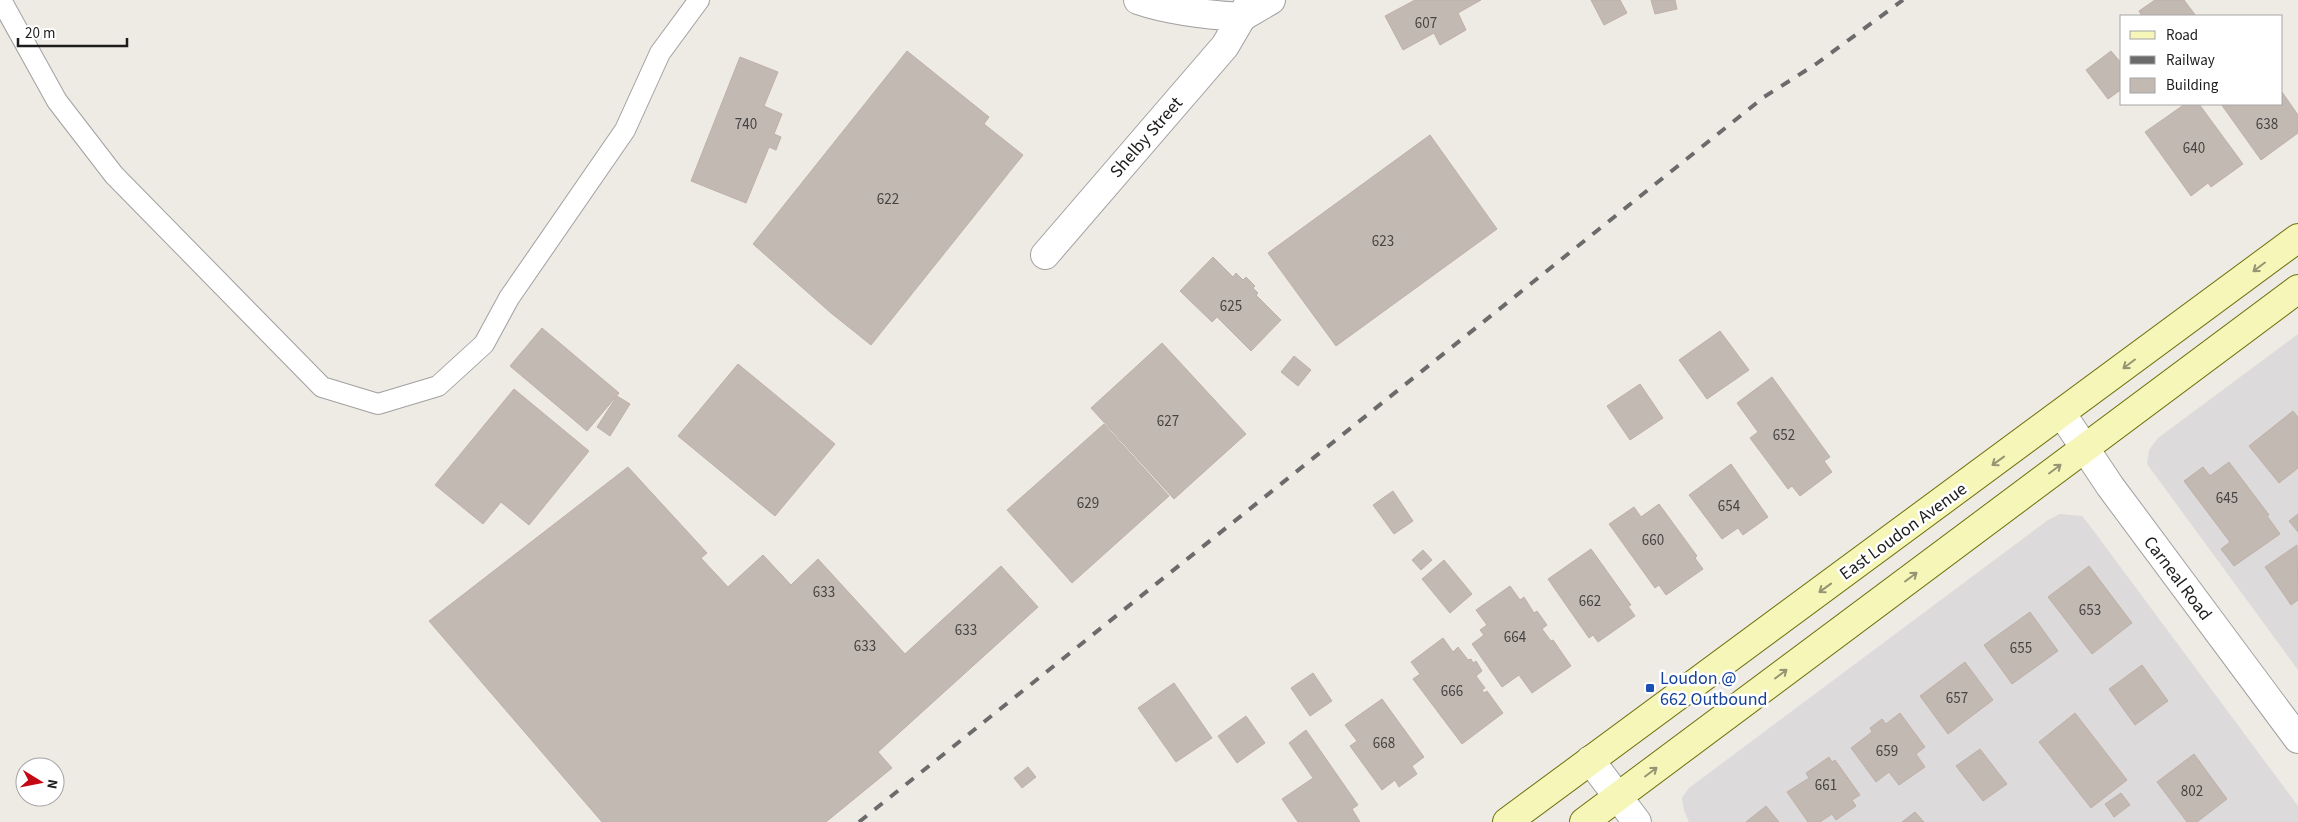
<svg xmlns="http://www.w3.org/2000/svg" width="2298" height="822" font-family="'Source Sans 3',sans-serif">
	<rect width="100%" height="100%" fill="#eeeae4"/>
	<!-- residential -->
	<g fill="#dcdadb">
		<path d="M 2298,334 L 2298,670 L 2147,464 L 2149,450 L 2158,438 Z"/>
		<path d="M 2060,514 L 2082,516 L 2090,526 L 2298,806 L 2298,822 L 1689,822 L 1684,810 L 1682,798 L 1689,788 L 2048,520 Z"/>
	</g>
	<!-- building -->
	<g fill="#c3b9b3" stroke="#bfb0a7">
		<path d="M 1415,0 L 1481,0 L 1458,13 L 1466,30 L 1440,45 L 1434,33 L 1403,50 L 1385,16 Z"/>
		<path d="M 1591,0 L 1620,0 L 1627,13 L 1604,25 Z"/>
		<path d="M 1651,0 L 1675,0 L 1677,9 L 1655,14 Z"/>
		<path d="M 2155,0 L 2184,0 L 2196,16 L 2142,16 L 2139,11 Z"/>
		<path d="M 907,51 L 989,117 L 984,124 L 1023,155 L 871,345 L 831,313 L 753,244 Z"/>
		<path d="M 2111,51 L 2122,64 L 2122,89 L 2108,99 L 2086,70 Z"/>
		<path d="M 740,57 L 778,72 L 764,106 L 782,114 L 774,134 L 781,137 L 776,150 L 769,147 L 746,203 L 691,181 Z"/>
		<path d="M 2282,92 L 2298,115 L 2298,133 L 2261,160 L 2221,104 L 2282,104 Z"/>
		<path d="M 2185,104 L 2199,104 L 2243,164 L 2211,187 L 2208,183 L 2191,196 L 2145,132 Z"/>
		<path d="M 1430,135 L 1497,229 L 1336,346 L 1268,253 Z"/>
		<path d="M 1213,257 L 1233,277 L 1236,273 L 1243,280 L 1246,277 L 1255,286 L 1253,288 L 1258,293 L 1256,295 L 1281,320 L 1251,351 L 1217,317 L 1212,322 L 1180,291 Z"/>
		<path d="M 542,328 L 619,393 L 587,431 L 510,366 Z"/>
		<path d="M 1720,331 L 1749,370 L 1707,399 L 1679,360 Z"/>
		<path d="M 1162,343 L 1246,434 L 1174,499 L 1091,408 Z"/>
		<path d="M 1294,356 L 1311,370 L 1298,386 L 1281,372 Z"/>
		<path d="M 738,364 L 835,444 L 775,516 L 678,436 Z"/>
		<path d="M 1772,377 L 1830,457 L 1824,461 L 1832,472 L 1800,496 L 1792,486 L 1788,489 L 1750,438 L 1758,432 L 1737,403 Z"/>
		<path d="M 1640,384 L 1663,418 L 1630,440 L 1607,406 Z"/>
		<path d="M 514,389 L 589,451 L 529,525 L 501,502 L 483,524 L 435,485 Z"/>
		<path d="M 617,396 L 630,404 L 610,436 L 597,427 Z"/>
		<path d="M 2293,411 L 2298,417 L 2298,468 L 2279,483 L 2249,446 Z"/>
		<path d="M 1104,424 L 1169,496 L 1072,583 L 1007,510 Z"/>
		<path d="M 2229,462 L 2269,515 L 2267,516 L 2280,534 L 2234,566 L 2221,549 L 2230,542 L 2184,481 L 2203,467 L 2210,476 Z"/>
		<path d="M 1731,464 L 1768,517 L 1743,535 L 1738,528 L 1722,539 L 1689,495 Z"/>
		<path d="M 628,467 L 707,553 L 701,558 L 728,587 L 763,555 L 791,585 L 818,559 L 905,654 L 1001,566 L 1038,607 L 878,752 L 892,768 L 826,822 L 602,822 L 429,621 Z"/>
		<path d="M 1393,491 L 1413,521 L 1394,534 L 1373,505 Z"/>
		<path d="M 1659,504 L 1697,556 L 1695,558 L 1703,569 L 1666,595 L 1659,585 L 1655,588 L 1609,524 L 1634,507 L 1641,517 Z"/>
		<path d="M 2298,514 L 2298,532 L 2289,521 Z"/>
		<path d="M 2297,545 L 2298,600 L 2291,605 L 2265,567 Z"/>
		<path d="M 1591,549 L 1631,605 L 1628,606 L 1635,616 L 1598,642 L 1593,635 L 1589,638 L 1548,579 Z"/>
		<path d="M 1423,550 L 1432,560 L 1421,570 L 1412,560 Z"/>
		<path d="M 1444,560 L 1472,594 L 1450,613 L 1422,579 Z"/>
		<path d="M 2089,566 L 2132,623 L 2092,654 L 2048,597 Z"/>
		<path d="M 1510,586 L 1520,600 L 1524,597 L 1534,613 L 1537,611 L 1547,625 L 1542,629 L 1551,641 L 1553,640 L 1571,666 L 1532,693 L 1519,675 L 1502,687 L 1472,644 L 1484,635 L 1480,630 L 1487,625 L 1476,610 Z"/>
		<path d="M 2030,612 L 2058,651 L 2012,684 L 1984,645 Z"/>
		<path d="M 1443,638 L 1453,652 L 1458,647 L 1468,660 L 1471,659 L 1473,663 L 1476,661 L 1482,671 L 1476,676 L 1485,688 L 1482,690 L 1484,693 L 1487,691 L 1503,713 L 1462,744 L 1413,679 L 1420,674 L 1411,662 Z"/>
		<path d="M 1965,662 L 1993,700 L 1948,734 L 1920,696 Z"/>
		<path d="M 2142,665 L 2168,701 L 2135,725 L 2109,689 Z"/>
		<path d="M 1313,673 L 1332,701 L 1310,716 L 1291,688 Z"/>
		<path d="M 1174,683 L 1212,738 L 1176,762 L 1138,708 Z"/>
		<path d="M 1382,699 L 1424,757 L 1412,766 L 1417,774 L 1399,787 L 1395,780 L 1382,790 L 1350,746 L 1357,741 L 1345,725 Z"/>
		<path d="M 1900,713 L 1925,747 L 1916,754 L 1925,767 L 1899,785 L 1889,772 L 1876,782 L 1851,748 L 1872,732 L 1870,728 L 1882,719 L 1886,724 Z"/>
		<path d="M 2075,713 L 2127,780 L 2091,808 L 2039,742 Z"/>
		<path d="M 1246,716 L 1265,743 L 1237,763 L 1218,736 Z"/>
		<path d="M 1306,730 L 1358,805 L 1352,809 L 1360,822 L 1298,822 L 1282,799 L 1313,778 L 1289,743 Z"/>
		<path d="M 1980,749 L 2007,784 L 1983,801 L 1956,766 Z"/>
		<path d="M 2194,754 L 2227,799 L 2197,822 L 2187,822 L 2157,782 Z"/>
		<path d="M 1829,757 L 1832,762 L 1835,760 L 1860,795 L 1852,800 L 1856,806 L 1836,820 L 1832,814 L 1820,822 L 1808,822 L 1787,792 L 1809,778 L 1806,773 Z"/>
		<path d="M 1028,767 L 1036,777 L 1022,788 L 1014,778 Z"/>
		<path d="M 2121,793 L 2130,805 L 2114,817 L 2105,804 Z"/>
		<path d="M 1766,806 L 1779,822 L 1746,822 Z"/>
		<path d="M 1915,812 L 1924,822 L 1902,822 Z"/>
	</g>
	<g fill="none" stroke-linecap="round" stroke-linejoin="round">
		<defs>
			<path id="lane" d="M 1,0 L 57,101 L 114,175 L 322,387 L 378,404 L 438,386 L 484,344 L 509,298 L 625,130 L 660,53 L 699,0"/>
			<g id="street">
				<path d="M 1250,0 L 1242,17 L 1271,0"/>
				<path d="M 1045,255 L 1225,46 L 1242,17 C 1208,15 1170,11 1138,0"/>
				<path d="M 2062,414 L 2110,486 L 2298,739"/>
				<path d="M 1590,760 L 1637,822"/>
			</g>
			<g id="secondary">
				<path d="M 1507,822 L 2298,238"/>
				<path d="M 1584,822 L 2298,289"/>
			</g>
		</defs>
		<!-- lane casing -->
		<use href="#lane" stroke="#a1a1a1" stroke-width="22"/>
		<!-- street casing -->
		<use href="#street" stroke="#a1a1a1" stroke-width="30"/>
		<!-- secondary casing -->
		<use href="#secondary" stroke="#6c7009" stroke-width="30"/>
		<!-- lane -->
		<use href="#lane" stroke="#fff" stroke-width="20"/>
		<!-- street -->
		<use href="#street" stroke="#fff" stroke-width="28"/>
		<!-- secondary -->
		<use href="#secondary" stroke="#f7f6b9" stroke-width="28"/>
		<!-- rail -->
		<path stroke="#6b6b6b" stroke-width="4" stroke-dasharray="10 10" stroke-linecap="butt" d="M 859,822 L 1764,97 L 1816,64 L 1903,0"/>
	</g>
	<!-- one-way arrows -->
	<defs><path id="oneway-shaft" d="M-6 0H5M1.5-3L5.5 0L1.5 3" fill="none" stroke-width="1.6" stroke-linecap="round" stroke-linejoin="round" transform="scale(1.25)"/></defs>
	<g stroke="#959473">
		<use href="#oneway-shaft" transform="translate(2259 267) rotate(143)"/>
		<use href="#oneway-shaft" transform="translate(2129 364) rotate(143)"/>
		<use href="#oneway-shaft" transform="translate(1998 461) rotate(144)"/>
		<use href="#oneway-shaft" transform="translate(2055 469) rotate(-37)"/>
		<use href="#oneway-shaft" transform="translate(1911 577) rotate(-37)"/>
		<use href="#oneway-shaft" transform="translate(1825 588) rotate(144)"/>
		<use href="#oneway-shaft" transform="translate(1781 674) rotate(-37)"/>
		<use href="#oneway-shaft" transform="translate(1651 772) rotate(-37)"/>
	</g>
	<!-- markers -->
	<rect fill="#1a4fb4" stroke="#fff" stroke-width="2" x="1645" y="683" width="10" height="10" rx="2.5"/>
	<g text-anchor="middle" stroke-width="5" stroke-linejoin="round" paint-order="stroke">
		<!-- number labels -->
		<g font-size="15" fill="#464442">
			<text x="1426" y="28">607</text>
			<text x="746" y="129">740</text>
			<text x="2267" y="129">638</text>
			<text x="2194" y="153">640</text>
			<text x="888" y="204">622</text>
			<text x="1383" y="246">623</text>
			<text x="1231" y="311">625</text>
			<text x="1168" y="426">627</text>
			<text x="1784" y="440">652</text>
			<text x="2227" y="503">645</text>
			<text x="1088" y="508">629</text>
			<text x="1729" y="511">654</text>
			<text x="1653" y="545">660</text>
			<text x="824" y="597">633</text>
			<text x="1590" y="606">662</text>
			<text x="2090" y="615">653</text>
			<text x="966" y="635">633</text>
			<text x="1515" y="642">664</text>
			<text x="865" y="651">633</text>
			<text x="2021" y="653">655</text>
			<text x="1452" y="696">666</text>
			<text x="1957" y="703">657</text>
			<text x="1384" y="748">668</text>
			<text x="1887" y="756">659</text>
			<text x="1826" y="790">661</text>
			<text x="2192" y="796">802</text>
		</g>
		<!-- street labels -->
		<g font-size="18" fill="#1d1d1d" stroke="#fff">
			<text transform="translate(1146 137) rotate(-49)" y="6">Shelby Street</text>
			<text transform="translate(1903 531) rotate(-36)" y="6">East Loudon Avenue</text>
			<text transform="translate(2178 578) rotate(53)" y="6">Carneal Road</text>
		</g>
		<!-- transit labels -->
		<g font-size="18" fill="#164399" stroke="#fff" text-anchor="start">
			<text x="1660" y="684">Loudon @<tspan x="1660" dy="21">662 Outbound</tspan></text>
		</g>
	</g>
	<!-- legend -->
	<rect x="2120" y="15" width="162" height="90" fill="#ffffff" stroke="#a5a5a5"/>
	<rect x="2130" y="31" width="25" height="8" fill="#f7f6b9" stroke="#a5a5a5"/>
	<text x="2166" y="40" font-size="15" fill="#1d1d1d">Road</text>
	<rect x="2130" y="56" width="25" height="8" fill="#6b6b6b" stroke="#a5a5a5"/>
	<text x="2166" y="65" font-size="15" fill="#1d1d1d">Railway</text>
	<rect x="2130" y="78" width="25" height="15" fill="#c3b9b3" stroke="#a5a5a5"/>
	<text x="2166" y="90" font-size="15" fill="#1d1d1d">Building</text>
	<!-- north arrow -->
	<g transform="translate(40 782) rotate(100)"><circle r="24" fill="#ffffff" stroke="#a5a5a5"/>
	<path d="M0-4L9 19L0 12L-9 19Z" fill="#c30814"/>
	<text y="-8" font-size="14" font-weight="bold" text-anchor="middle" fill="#1d1d1d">N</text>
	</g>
	<!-- scale -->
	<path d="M18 38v8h109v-8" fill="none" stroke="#1d1d1d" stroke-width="2.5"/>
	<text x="25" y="38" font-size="15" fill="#1d1d1d" stroke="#ffffff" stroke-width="4" paint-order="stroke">20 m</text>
</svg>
